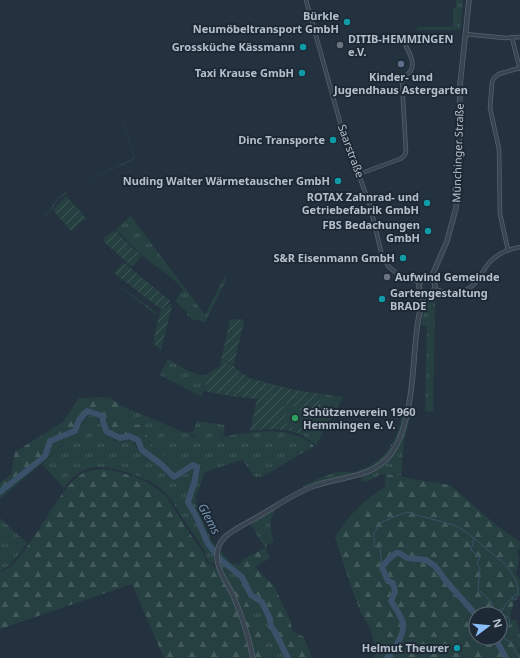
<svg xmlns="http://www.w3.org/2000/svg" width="520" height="658" font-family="'Noto Sans',sans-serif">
	<defs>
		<pattern id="grass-tufts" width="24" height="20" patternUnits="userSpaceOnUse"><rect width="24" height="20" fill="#264041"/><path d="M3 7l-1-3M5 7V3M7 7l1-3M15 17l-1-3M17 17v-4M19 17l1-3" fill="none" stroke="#435a5b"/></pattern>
		<pattern id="forest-firs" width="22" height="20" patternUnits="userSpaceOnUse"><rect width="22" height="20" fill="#264041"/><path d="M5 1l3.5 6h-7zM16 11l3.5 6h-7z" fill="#435a5b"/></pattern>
		<pattern id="garden-furrows" width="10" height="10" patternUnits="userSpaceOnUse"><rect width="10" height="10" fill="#264041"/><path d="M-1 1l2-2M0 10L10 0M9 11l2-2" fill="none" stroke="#435a5b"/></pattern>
	</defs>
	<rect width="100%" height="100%" fill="#243240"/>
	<!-- grass -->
	<g fill="url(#grass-tufts)">
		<path d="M 456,0 L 463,0 L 460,30 L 420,30 L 417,31 L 417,27 L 453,27 L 453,8 L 456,7 Z"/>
		<path d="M 115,92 L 135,159 L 74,187 L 59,199 L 46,216 L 43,212 L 46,215 L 58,198 L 74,187 L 134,158 Z"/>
		<path d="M 131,216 L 205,315 L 225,276 L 227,278 L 205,322 L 192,319 L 187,315 L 187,312 L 175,301 L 183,289 L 172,278 L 142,256 L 142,255 L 128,242 L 116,229 Z"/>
		<path d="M 120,287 L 124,289 L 157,313 L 155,314 Z"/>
		<path d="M 435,300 L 433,412 L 425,411 L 427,326 L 421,325 L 426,301 Z"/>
		<path d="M 168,359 C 179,366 194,376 207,375 L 202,397 L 160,375 Z"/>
		<path d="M 322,394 L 343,397 L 316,445 L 305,437 Z"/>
		<path d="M 124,407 L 195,437 L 199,437 L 185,432 L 193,432 L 197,421 L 225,425 L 223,436 L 209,438 C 243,435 281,422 311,443 L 256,478 L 242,460 L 205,472 L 196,496 L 196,504 L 212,542 L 216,546 L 214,565 C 207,563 207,556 204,550 C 197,539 189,528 182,517 C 177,510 174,502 168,496 C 154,479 134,475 114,469 C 93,463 76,470 64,488 L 42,464 L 80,430 L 89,415 L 97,417 L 105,433 L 118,442 L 133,441 L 140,452 L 179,477 L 195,469 L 199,465 L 198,461 L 181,469 L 151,446 L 142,425 L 119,423 Z"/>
		<path d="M 403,411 L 406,413 C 397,443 389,463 358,474 C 350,476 342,476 334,478 C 323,480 314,484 304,488 L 303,486 C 313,481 324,476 334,473 C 340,471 347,473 353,472 C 377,467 394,448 400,424 C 401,420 400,416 401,412 Z"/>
		<path d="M 412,411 L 404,441 L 401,476 L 381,474 L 366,482 L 361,481 L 361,478 L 383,465 L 404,431 L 409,413 Z"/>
		<path d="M 277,506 C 269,521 269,526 274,542 L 267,544 L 266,550 L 250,523 Z"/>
		<path d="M 0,518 L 27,543 C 19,554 12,565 0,571 Z"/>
		<path d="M 221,566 C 228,570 237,574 243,579 C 260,592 267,613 273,632 C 277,641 282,648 283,658 L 271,658 L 237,579 L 225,575 Z"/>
		<path d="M 511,620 L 516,620 L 520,632 L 520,650 L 510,627 Z"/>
	</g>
	<!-- forest -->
	<g fill="url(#forest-firs)" fill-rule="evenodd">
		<path d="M 109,397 L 124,407 L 119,423 L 142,425 L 151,446 L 181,469 L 198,461 L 199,465 L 195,469 L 179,477 L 141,452 L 134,440 L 119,442 L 106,432 L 97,417 L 88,415 L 80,430 L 0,499 L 0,483 L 11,474 L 15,452 L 63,422 L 79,398 Z"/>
		<path d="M 311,443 L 314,446 L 262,477 L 259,476 Z"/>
		<path d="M 104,469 L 112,470 L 139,478 L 150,484 L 166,496 L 192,537 L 203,552 L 207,563 L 218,569 L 235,604 L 251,658 L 164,658 L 132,584 L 0,629 L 0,572 C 25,566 54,493 80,475 C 87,470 95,470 104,469 Z"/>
		<path d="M 385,474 L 450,485 L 496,525 L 520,542 L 520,548 L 517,550 L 519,559 L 516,574 L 520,580 L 520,595 L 516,596 C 513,605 508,618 511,628 C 513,639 520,646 520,658 L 373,658 L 377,652 L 370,628 L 361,613 L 350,583 L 335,537 C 349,515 363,501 385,487 ZM 476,614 L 500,614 L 500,638 L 476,638 Z"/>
		<path d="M 265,548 L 270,558 L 255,567 L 274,586 L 289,618 L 293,632 L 304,637 L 312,658 L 283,658 C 282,648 277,641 273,632 C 267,613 260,592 243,579 C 237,574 228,570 221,566 L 220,550 L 231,563 L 240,565 L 243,559 Z"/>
		<path d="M 225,575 L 237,579 L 271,658 L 255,658 C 249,629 240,600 225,575 Z"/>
	</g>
	<!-- garden -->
	<g fill="url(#garden-furrows)">
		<path d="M 66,196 L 86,218 L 71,231 L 53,210 Z"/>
		<path d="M 115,230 L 127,243 L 142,256 L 132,267 L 102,240 Z"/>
		<path d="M 123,262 L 169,300 L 170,301 L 169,303 L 162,309 L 158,307 L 114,273 Z"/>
		<path d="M 170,304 L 172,305 L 161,350 L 153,343 L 160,311 Z"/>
		<path d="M 236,319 L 244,320 L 234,364 L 227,362 L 220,365 L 230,320 Z"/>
		<path d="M 224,363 L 231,363 L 241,373 L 252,379 L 295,390 L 322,394 L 305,437 C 288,427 269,429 250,431 L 257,399 L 231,396 L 204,391 L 207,375 Z"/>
	</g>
	<!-- pitch -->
	<path fill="#264041" d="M 293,403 L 294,411 L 304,410 L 306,424 L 296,425 L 296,427 L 287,428 L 284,404 Z"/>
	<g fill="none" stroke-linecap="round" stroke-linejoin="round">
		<!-- stream -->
		<g stroke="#395169" stroke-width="1">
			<path d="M 474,539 L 471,550 L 480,557 L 477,564 L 480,568 L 478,589 L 492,603 L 495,611 L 502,609"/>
			<path d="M 382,567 L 380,548 L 374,546 L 374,532 L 382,522 L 406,512 L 454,525 L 465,531 L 505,564 L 515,579 L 518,588 L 518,594 C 509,599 505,604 501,613 L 502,615 L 508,617 L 510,621 L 509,626 L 507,629 L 504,638 L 512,644 L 515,651 L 520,658"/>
			<path d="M 511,598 L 516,600 L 518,595"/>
		</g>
		<!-- river -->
		<g stroke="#395169" stroke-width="6">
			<path d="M 0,492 L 45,456 L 50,441 L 75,431 L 79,420 L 87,411 L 103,416 L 103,421 L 106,431 L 120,438 L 129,436 L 138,440 L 142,450 L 162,465 L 174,477 L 193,465 L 197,467 L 195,480 L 188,502 L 196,516 L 208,544 L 221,560 L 242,577 L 251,595 L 262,602 L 270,619 L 271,627 L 274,630 L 288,658"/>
			<path d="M 495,638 L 506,658"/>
			<path d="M 387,658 C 390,652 395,648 398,642 C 409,624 401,617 391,601 L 395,592 L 393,583 L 388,581 L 382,567 L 388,560 L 396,553 L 399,553 L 407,558 L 426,560 L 435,566 L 446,581 L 476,615"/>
		</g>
		<defs>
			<g id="minor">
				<path d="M 306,0 L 343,133 L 370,205 L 382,256 L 389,267 L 399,275 L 406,279 L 420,282"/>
				<path d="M 465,34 L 505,38 L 520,37"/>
				<path d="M 512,38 L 520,69"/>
				<path d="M 359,174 L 400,159 L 404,156 L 406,152 L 402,82 C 403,77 406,75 410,72 C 417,63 407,49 403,40"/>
				<path d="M 508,250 L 500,214 L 499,149 L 490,108 L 492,82 L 494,78 L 499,74 L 520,68"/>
				<path d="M 434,289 C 452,295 468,295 479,278 C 483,272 486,265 492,260 C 500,252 510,249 520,247"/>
			</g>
			<g id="tertiary">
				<path d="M 431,278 L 447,241 L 456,208 L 458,191 L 460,85 L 469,0"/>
				<circle cx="427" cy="286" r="8"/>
				<path d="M 253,658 C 249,639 243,619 235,600 C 230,586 217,572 217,556 C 217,548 220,542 225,537 C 235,528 248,523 259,516 C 277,506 294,493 314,486 C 341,476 372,479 391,454 C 399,444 403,431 406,418 C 417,377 411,333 425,293"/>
			</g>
		</defs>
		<!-- minor casing -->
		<use href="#minor" stroke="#56626d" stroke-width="4.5"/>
		<!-- tertiary casing -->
		<use href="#tertiary" stroke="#56626d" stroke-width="5.5"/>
		<!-- minor -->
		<use href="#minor" stroke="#384450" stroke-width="3"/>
		<!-- tertiary -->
		<use href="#tertiary" stroke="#384450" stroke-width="4"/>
	</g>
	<!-- markers -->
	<g fill="#0f9aa8" stroke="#1d2935" stroke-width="1.5">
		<circle cx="347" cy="22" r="4"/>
		<circle cx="303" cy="47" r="4"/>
		<circle cx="302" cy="73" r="4"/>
		<circle cx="333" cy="140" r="4"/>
		<circle cx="338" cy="181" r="4"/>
		<circle cx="427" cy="203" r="4"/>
		<circle cx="428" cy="231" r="4"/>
		<circle cx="403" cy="258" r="4"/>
		<circle cx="382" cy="299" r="4"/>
		<circle cx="457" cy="648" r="4"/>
	</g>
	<g fill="#6b7280" stroke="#1d2935" stroke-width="1.5">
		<circle cx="340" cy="45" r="4"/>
		<circle cx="387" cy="277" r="4"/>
	</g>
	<circle fill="#5c6f8a" stroke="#1d2935" stroke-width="1.5" cx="401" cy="64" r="4"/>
	<circle fill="#2e9e5b" stroke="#1d2935" stroke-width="1.5" cx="295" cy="418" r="4"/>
	<g text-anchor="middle" stroke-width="4" stroke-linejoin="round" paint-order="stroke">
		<!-- poi labels -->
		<g font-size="11" font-weight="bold" fill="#b5bfca" stroke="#1d2935" text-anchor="end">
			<text x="339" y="20">Bürkle<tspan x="339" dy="13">Neumöbeltransport GmbH</tspan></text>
			<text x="348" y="43" text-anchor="start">DITIB-HEMMINGEN<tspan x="348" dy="13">e.V.</tspan></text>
			<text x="295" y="51">Grossküche Kässmann</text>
			<text x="294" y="77">Taxi Krause GmbH</text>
			<text x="401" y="81" text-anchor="middle">Kinder- und<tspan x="401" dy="13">Jugendhaus Astergarten</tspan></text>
			<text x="325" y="144">Dinc Transporte</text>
			<text x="330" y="185">Nuding Walter Wärmetauscher GmbH</text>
			<text x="419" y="201">ROTAX Zahnrad- und<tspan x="419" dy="13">Getriebefabrik GmbH</tspan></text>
			<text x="420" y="229">FBS Bedachungen<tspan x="420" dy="13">GmbH</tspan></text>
			<text x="395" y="262">S&amp;R Eisenmann GmbH</text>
			<text x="395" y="281" text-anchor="start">Aufwind Gemeinde</text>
			<text x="390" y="297" text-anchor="start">Gartengestaltung<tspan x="390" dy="13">BRADE</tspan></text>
			<text x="303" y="416" text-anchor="start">Schützenverein 1960<tspan x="303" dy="13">Hemmingen e. V.</tspan></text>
			<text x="449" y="652">Helmut Theurer</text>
		</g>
		<!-- street labels -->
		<g font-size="11" fill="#b5bfca" stroke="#1d2935">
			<text transform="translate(351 151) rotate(70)" y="4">Saarstraße</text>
			<text transform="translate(458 153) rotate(-88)" y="4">Münchinger Straße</text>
		</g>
		<!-- water labels -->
		<g font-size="12" font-style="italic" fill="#7492ae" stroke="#1d2935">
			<text transform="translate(209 519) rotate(62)" y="4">Glems</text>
		</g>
	</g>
	<!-- north arrow -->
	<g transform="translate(488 626) rotate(74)"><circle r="19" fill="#1d2935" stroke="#5a6571"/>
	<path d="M0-3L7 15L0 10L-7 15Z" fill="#8abefa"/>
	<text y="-6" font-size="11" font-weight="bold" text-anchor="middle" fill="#b5bfca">N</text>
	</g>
</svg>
